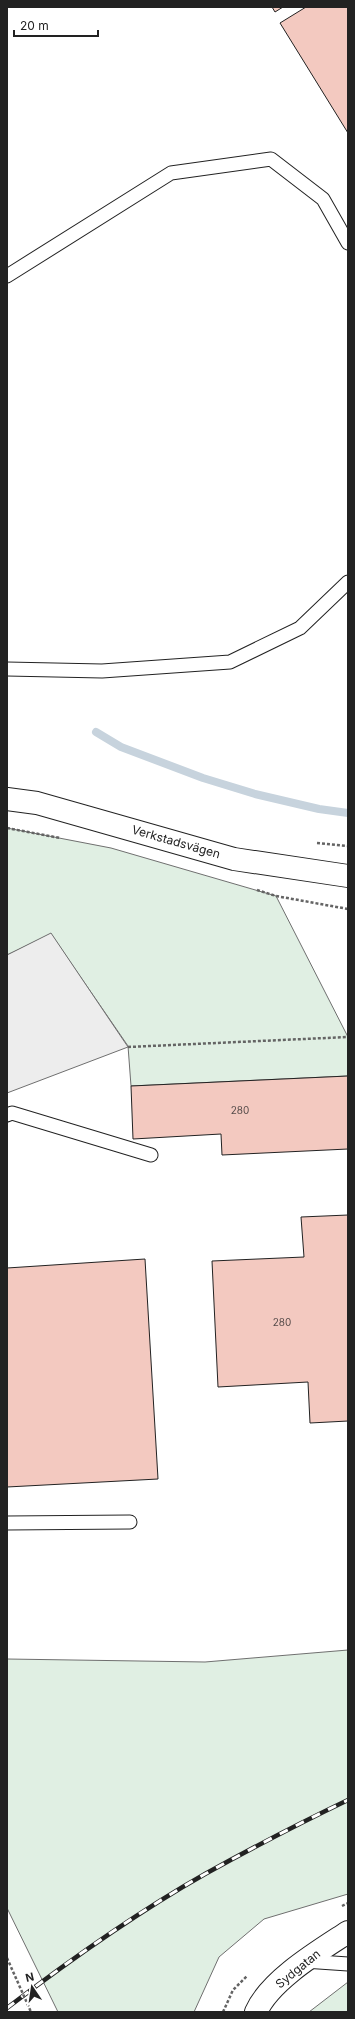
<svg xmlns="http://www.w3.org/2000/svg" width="355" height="2019" font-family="Inter,sans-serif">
	<rect width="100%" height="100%" fill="#fff"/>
	<!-- green -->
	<g fill="#e0efe3" stroke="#6f6f6f">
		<path d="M 7,828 L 111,848 L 276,896 L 348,1037 L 348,1076 L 131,1086 L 128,1046 L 51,934 L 7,955 Z"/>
		<path d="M 348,1650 L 348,1894 L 264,1919 L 219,1957 L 194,2012 L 58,2012 L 7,1908 L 7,1659 L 205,1662 Z"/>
		<path d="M 348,1982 L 348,2012 L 309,2012 Z"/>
	</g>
	<!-- parking -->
	<path fill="#ededed" stroke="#6f6f6f" d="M 51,933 L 128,1047 L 7,1093 L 7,955 Z"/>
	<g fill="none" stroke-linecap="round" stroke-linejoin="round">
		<!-- stream -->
		<path stroke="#c7d3dd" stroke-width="8" d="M 96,732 L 121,747 L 203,778 L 255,794 L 319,809 L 348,813"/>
	</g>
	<!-- building -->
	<g fill="#f3c9c0" stroke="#222">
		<path d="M 272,7 L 283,7 L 275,12 Z"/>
		<path d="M 306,7 L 347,7 L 348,9 L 348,133 L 280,23 Z"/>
		<path d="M 348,1076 L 348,1149 L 222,1155 L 221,1134 L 133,1139 L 131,1086 Z"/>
		<path d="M 348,1215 L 348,1421 L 310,1423 L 308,1382 L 218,1387 L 212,1261 L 304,1257 L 301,1217 Z"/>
		<path d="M 145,1259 L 158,1479 L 7,1487 L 7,1268 Z"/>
	</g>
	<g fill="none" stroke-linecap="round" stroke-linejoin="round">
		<defs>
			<g id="service">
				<path d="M 7,276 L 171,173 L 271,159 L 323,199 L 348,243"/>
				<path d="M 7,669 L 102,671 L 230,662 L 300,628 L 348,582"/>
				<path d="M 7,1115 L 12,1113 L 151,1155"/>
				<path d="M 7,1523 L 130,1522"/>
				<path d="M 304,1961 L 348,1964"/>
			</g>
			<path id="minor" d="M 256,2012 C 270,1980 319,1951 348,1932"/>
			<path id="secondary" d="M 7,799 L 37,803 L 234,859 L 348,876"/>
		</defs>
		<!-- service casing -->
		<use href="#service" stroke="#222" stroke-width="15"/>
		<!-- minor casing -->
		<use href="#minor" stroke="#222" stroke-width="24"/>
		<!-- secondary casing -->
		<use href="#secondary" stroke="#222" stroke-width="24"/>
		<!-- path -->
		<g stroke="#646464" stroke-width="2.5" stroke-dasharray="3 2" stroke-linecap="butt">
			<path d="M 7,828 L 60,838"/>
			<path d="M 317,843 L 348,846"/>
			<path d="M 257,890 L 276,896 L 348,909"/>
			<path d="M 128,1047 L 348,1037"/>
			<path d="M 342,1906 L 348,1903"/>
			<path d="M 223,2012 L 233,1990 L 247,1976"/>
		</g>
		<!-- service -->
		<use href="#service" stroke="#fff" stroke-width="13"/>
		<!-- minor -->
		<use href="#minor" stroke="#fff" stroke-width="22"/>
		<!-- secondary -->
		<use href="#secondary" stroke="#fff" stroke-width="22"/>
		<defs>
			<path id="rail" d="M 7,2008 C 70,1960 136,1913 205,1874 C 252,1848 300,1823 348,1800"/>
		</defs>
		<!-- rail casing -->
		<use href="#rail" stroke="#222" stroke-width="4.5"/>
		<!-- rail -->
		<use href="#rail" stroke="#fff" stroke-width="3" stroke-dasharray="9" stroke-linecap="butt"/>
		<!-- path-bridge -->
		<path stroke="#646464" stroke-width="2.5" stroke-dasharray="3 2" stroke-linecap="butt" d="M 7,1958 L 31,2012"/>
	</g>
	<g text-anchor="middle" stroke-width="3" stroke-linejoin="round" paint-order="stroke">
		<!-- number labels -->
		<g font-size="10" fill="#564c4a">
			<text x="240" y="1114">280</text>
			<text x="282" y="1326">280</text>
		</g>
		<!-- street labels -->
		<g font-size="12" fill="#222" stroke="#fff">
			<text transform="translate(176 842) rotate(16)" y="4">Verkstadsvägen</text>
			<text transform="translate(298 1969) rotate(-39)" y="4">Sydgatan</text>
		</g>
	</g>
	<!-- border -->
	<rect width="355" height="2019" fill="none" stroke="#222222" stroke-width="16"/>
	<!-- north arrow -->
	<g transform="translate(32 1987) rotate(347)" stroke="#ffffff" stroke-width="3" paint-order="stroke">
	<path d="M0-3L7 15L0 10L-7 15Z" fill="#222222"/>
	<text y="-6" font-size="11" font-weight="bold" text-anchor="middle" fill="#222222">N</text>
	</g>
	<!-- scale -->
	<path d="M14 30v6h84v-6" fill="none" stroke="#222222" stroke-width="2"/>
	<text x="20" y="30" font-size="12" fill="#222222" stroke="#ffffff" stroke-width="3" paint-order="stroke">20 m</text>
</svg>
